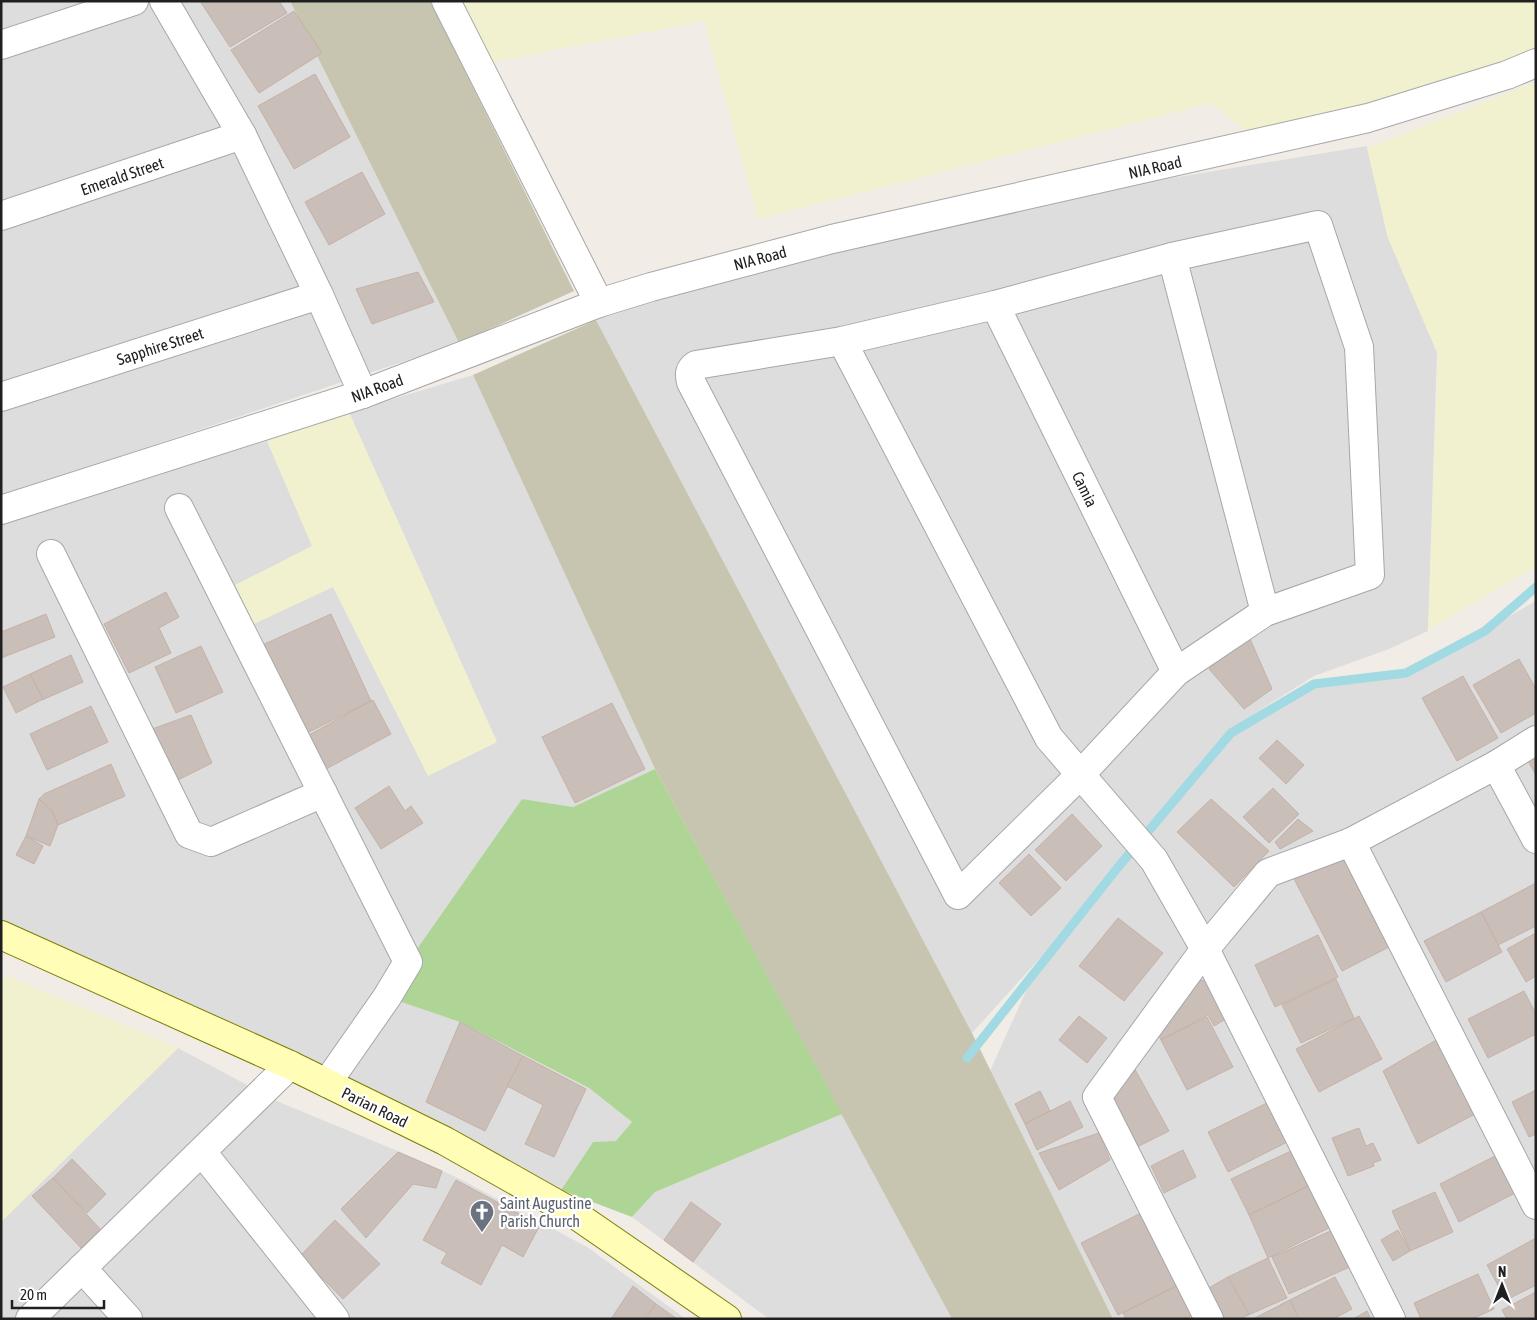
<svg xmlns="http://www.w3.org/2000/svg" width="1537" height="1320" font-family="'Asap Condensed',sans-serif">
	<rect width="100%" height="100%" fill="#f1ece5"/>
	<!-- residential -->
	<g fill="#dedddd">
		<path d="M 1,1 L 290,1 L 459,343 L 1,496 Z"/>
		<path d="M 1367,146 L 1388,237 L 1437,352 L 1428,631 L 1389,649 L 1314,676 L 1230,729 L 1050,947 L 972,1033 L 596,320 L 811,252 L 1160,180 Z"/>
		<path d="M 473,375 L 655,769 L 573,807 L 522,799 L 388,997 L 460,1022 L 589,1088 L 632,1122 L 616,1142 L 593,1142 L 561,1190 L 288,1051 L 1,926 L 1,524 L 20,515 L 267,441 L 349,412 Z"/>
		<path d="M 1536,601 L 1536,1319 L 1113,1319 L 990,1071 L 1035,971 L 1233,735 L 1314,686 L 1410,673 Z"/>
		<path d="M 178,1048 L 279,1102 L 417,1159 L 462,1180 L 587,1247 L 686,1319 L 1,1319 L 1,1222 Z"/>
		<path d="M 842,1114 L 952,1319 L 769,1319 L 632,1217 L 655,1192 Z"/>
	</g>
	<!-- construction -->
	<g fill="#c7c5b0">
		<path d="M 290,1 L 430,1 L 574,291 L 459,343 Z"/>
		<path d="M 596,320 L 972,1033 L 1113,1319 L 952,1319 L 655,769 L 473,375 Z"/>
	</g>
	<!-- farmland -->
	<g fill="#f2f1cf">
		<path d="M 456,1 L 1536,1 L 1536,53 L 1256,140 L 1211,103 L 758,219 L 704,21 L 487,63 Z"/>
		<path d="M 1536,82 L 1536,566 L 1428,630 L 1438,355 L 1388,238 L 1367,148 Z"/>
		<path d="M 349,412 L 497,742 L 428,776 L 333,587 L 254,624 L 235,585 L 312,546 L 267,441 Z"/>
		<path d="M 6,975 L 178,1048 L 1,1222 L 1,981 Z"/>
	</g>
	<!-- forest -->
	<path fill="#aed596" d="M 655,769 L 842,1114 L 655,1192 L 632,1217 L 561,1190 L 593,1142 L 616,1141 L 632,1122 L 589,1088 L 460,1022 L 387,997 L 408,962 L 522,799 L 573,807 Z"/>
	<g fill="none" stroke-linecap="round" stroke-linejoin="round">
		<!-- stream -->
		<path stroke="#a2dae3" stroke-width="9" d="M 967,1058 L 1119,866 L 1231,733 L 1314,684 L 1406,673 L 1485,631 L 1536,587"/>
	</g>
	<!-- building -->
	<g fill="#cabeb8" stroke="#c5b1a6">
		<path d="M 200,1 L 279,1 L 287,13 L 230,47 Z"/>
		<path d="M 294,11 L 322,53 L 259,93 L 231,50 Z"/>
		<path d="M 315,74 L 350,137 L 294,169 L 258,106 Z"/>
		<path d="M 362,172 L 385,214 L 329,245 L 305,202 Z"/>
		<path d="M 418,272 L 434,302 L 372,324 L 356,289 Z"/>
		<path d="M 166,592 L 179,617 L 159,628 L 171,653 L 129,673 L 104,624 Z"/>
		<path d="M 46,614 L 55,637 L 1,658 L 1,632 Z"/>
		<path d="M 331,614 L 371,701 L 307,733 L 260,646 Z"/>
		<path d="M 1247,632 L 1272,689 L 1244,709 L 1209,669 Z"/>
		<path d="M 201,646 L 223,692 L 176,713 L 155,667 Z"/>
		<path d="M 71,655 L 83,682 L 42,700 L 30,674 Z"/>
		<path d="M 1519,659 L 1536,689 L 1536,713 L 1501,733 L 1473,685 Z"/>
		<path d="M 30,674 L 43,699 L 16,713 L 3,687 Z"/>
		<path d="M 1463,676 L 1498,738 L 1457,761 L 1422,698 Z"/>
		<path d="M 373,700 L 391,734 L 326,769 L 307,736 Z"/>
		<path d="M 612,703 L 645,769 L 575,803 L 542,737 Z"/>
		<path d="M 91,706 L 108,742 L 47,770 L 30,734 Z"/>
		<path d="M 191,715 L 212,763 L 176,781 L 152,729 Z"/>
		<path d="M 1277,740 L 1304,765 L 1286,784 L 1259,758 Z"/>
		<path d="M 1536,756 L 1536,775 L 1528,761 Z"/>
		<path d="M 111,764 L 125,796 L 58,825 L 52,811 L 39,799 L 44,794 Z"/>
		<path d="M 389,786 L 405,811 L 411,806 L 423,823 L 381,849 L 355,808 Z"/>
		<path d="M 1273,788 L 1299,814 L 1269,843 L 1243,817 Z"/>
		<path d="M 39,799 L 52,811 L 58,825 L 50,846 L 26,836 Z"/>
		<path d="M 1211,799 L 1269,851 L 1234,887 L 1177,832 Z"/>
		<path d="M 1072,814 L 1102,846 L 1066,881 L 1035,850 Z"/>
		<path d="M 1298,819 L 1313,831 L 1280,849 L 1275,842 Z"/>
		<path d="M 26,836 L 43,846 L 34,864 L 16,855 Z"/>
		<path d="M 1340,851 L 1389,947 L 1342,971 L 1292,875 Z"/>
		<path d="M 1029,854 L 1061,888 L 1031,916 L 999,883 Z"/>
		<path d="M 1536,883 L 1536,926 L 1498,945 L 1481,912 Z"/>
		<path d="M 1481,912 L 1502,952 L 1446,982 L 1424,941 Z"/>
		<path d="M 1118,918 L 1163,953 L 1124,1001 L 1079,966 Z"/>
		<path d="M 1536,933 L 1536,976 L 1526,982 L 1507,949 Z"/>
		<path d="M 1318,935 L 1338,977 L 1275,1007 L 1255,965 Z"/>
		<path d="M 1336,979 L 1354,1018 L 1301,1043 L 1282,1005 Z"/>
		<path d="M 1193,980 L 1208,981 L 1229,1017 L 1214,1026 L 1208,1015 L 1161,1040 L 1155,1028 Z"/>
		<path d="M 1524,991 L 1536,1014 L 1536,1034 L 1488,1058 L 1468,1019 Z"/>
		<path d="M 1079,1016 L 1107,1038 L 1087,1063 L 1059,1040 Z"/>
		<path d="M 1359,1016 L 1382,1059 L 1319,1092 L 1296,1049 Z"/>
		<path d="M 1207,1017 L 1233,1067 L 1187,1090 L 1161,1040 Z"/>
		<path d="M 460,1022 L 523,1056 L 485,1131 L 426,1102 Z"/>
		<path d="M 1438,1039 L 1477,1113 L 1418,1144 L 1383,1071 Z"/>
		<path d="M 523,1056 L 586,1089 L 554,1157 L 525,1144 L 543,1105 L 507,1086 Z"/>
		<path d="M 1132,1064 L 1169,1131 L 1135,1148 L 1108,1098 Z"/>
		<path d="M 1536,1090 L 1536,1134 L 1529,1137 L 1512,1102 Z"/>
		<path d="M 1040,1091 L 1050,1111 L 1025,1124 L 1015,1104 Z"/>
		<path d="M 1070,1101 L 1083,1127 L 1037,1150 L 1025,1124 Z"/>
		<path d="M 1269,1102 L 1289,1141 L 1228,1172 L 1208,1132 Z"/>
		<path d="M 1359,1128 L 1366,1146 L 1373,1143 L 1381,1160 L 1373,1163 L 1374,1166 L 1348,1176 L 1332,1138 Z"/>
		<path d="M 1099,1133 L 1110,1160 L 1059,1190 L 1039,1153 Z"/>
		<path d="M 1183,1150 L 1196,1177 L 1164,1193 L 1151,1166 Z"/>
		<path d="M 1291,1151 L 1308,1186 L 1249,1215 L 1231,1179 Z"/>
		<path d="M 398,1152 L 442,1171 L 436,1188 L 413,1184 L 366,1238 L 341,1209 Z"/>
		<path d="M 1499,1154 L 1519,1191 L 1459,1222 L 1440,1184 Z"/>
		<path d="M 72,1159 L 106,1194 L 87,1213 L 53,1178 Z"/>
		<path d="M 53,1178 L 101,1230 L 81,1248 L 32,1196 Z"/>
		<path d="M 456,1180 L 540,1225 L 523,1257 L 502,1245 L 481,1285 L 441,1263 L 447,1253 L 423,1240 Z"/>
		<path d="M 1319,1181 L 1339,1223 L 1268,1258 L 1249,1215 Z"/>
		<path d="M 1435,1192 L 1453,1232 L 1410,1251 L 1392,1211 Z"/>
		<path d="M 691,1202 L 721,1224 L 693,1262 L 664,1240 Z"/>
		<path d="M 1145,1211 L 1182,1283 L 1118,1315 L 1081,1243 Z"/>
		<path d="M 335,1220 L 380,1264 L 343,1299 L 300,1256 Z"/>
		<path d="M 1335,1229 L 1352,1266 L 1289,1294 L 1272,1257 Z"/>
		<path d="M 1398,1230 L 1410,1251 L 1393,1261 L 1381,1240 Z"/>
		<path d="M 1536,1238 L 1536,1285 L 1506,1300 L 1487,1265 Z"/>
		<path d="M 1268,1258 L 1287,1298 L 1246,1316 L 1228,1277 Z"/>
		<path d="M 1478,1274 L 1494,1309 L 1472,1319 L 1421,1319 L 1414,1303 Z"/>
		<path d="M 1228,1277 L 1249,1314 L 1241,1319 L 1225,1319 L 1207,1289 Z"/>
		<path d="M 1335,1277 L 1352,1309 L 1333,1319 L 1287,1319 L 1280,1305 Z"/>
		<path d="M 633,1286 L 656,1304 L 643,1319 L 611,1319 Z"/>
		<path d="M 1177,1286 L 1192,1315 L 1185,1319 L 1126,1319 L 1123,1313 Z"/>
		<path d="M 1536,1292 L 1536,1319 L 1507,1319 L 1502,1310 Z"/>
		<path d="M 1290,1300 L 1299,1319 L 1253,1319 Z"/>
		<path d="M 656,1304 L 677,1319 L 645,1319 Z"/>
		<path d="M 1367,1311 L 1371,1319 L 1353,1319 Z"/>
	</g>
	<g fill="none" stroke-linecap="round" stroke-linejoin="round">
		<defs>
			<g id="minor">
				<path d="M 164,1 L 242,135 L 319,295 L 363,394"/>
				<path d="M 446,1 L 599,303"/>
				<path d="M 1,45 L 134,1"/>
				<path d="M 1,216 L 242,135"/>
				<path d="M 1318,225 L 1359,347 L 1370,575 L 1265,612 L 1176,672 L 1080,775 L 958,895 L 691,382 C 689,374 689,370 696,365 L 842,341 L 995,305 L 1172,257 Z"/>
				<path d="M 1172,257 L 1265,612"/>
				<path d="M 995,305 L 1176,672"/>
				<path d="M 842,341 L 1049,738 L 1154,860 L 1205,949 L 1391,1319"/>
				<path d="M 1,397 L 319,295"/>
				<path d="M 179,508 L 408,962 L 387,997 L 327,1083"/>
				<path d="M 1,510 L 363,394 L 599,303 L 651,287 L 832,239 L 1368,118 L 1507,75 L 1536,63"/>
				<path d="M 51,554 L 189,834 L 211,842 L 323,793"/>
				<path d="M 1496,765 L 1536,839"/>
				<path d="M 1351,842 L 1536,1205"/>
				<path d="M 202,1152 L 335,1319"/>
				<path d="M 82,1268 L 128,1319"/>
				<path d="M 30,1319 L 290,1065"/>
				<path d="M 1209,1319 L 1097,1097 L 1205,949 L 1268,873 L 1351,842 L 1496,765 L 1536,740"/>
			</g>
			<path id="secondary" d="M 1,935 L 290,1065 L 445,1141 L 573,1213 L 727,1319"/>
		</defs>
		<!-- minor casing -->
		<use href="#minor" stroke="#a7a7a7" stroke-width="30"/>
		<!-- secondary casing -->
		<use href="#secondary" stroke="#7a7e00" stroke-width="30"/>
		<!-- minor -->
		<use href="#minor" stroke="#fff" stroke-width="28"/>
		<!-- secondary -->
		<use href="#secondary" stroke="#fffdb6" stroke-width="28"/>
	</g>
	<!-- icons -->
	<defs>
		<symbol id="church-pin" viewBox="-11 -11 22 30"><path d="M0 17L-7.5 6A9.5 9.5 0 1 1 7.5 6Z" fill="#6b7280" stroke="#fff"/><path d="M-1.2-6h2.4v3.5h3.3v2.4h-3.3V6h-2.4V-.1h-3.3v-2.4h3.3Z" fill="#fff"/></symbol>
	</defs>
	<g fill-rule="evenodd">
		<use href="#church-pin" x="468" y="1198" width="28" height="38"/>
	</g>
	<g text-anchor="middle" stroke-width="4.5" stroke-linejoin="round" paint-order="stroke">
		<!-- street labels -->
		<g font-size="16" fill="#202020" stroke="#fff">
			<text transform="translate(1155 167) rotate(-13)" y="6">NIA Road</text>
			<text transform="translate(122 176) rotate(-19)" y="6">Emerald Street</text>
			<text transform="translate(760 258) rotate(-15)" y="6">NIA Road</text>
			<text transform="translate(160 346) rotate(-18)" y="6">Sapphire Street</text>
			<text transform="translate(377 388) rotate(-20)" y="6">NIA Road</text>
			<text transform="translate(1085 489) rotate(64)" y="6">Camia</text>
			<text transform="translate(375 1107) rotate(26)" y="6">Parian Road</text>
		</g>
		<!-- worship labels -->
		<g font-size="16" fill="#5b616d" stroke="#fff" text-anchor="start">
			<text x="500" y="1209">Saint Augustine<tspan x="500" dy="18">Parish Church</tspan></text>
		</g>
	</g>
	<!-- border -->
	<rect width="1537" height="1320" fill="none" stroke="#202020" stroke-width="5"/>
	<!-- north arrow -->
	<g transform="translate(1502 1285)" stroke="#ffffff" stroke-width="4" paint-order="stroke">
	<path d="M0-4L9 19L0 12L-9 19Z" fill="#202020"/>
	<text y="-8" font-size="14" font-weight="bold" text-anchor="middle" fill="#202020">N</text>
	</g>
	<!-- scale -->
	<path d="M12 1300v8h92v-8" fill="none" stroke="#202020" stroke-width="2.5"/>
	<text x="20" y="1300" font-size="15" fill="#202020" stroke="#ffffff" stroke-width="4" paint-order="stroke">20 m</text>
</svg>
